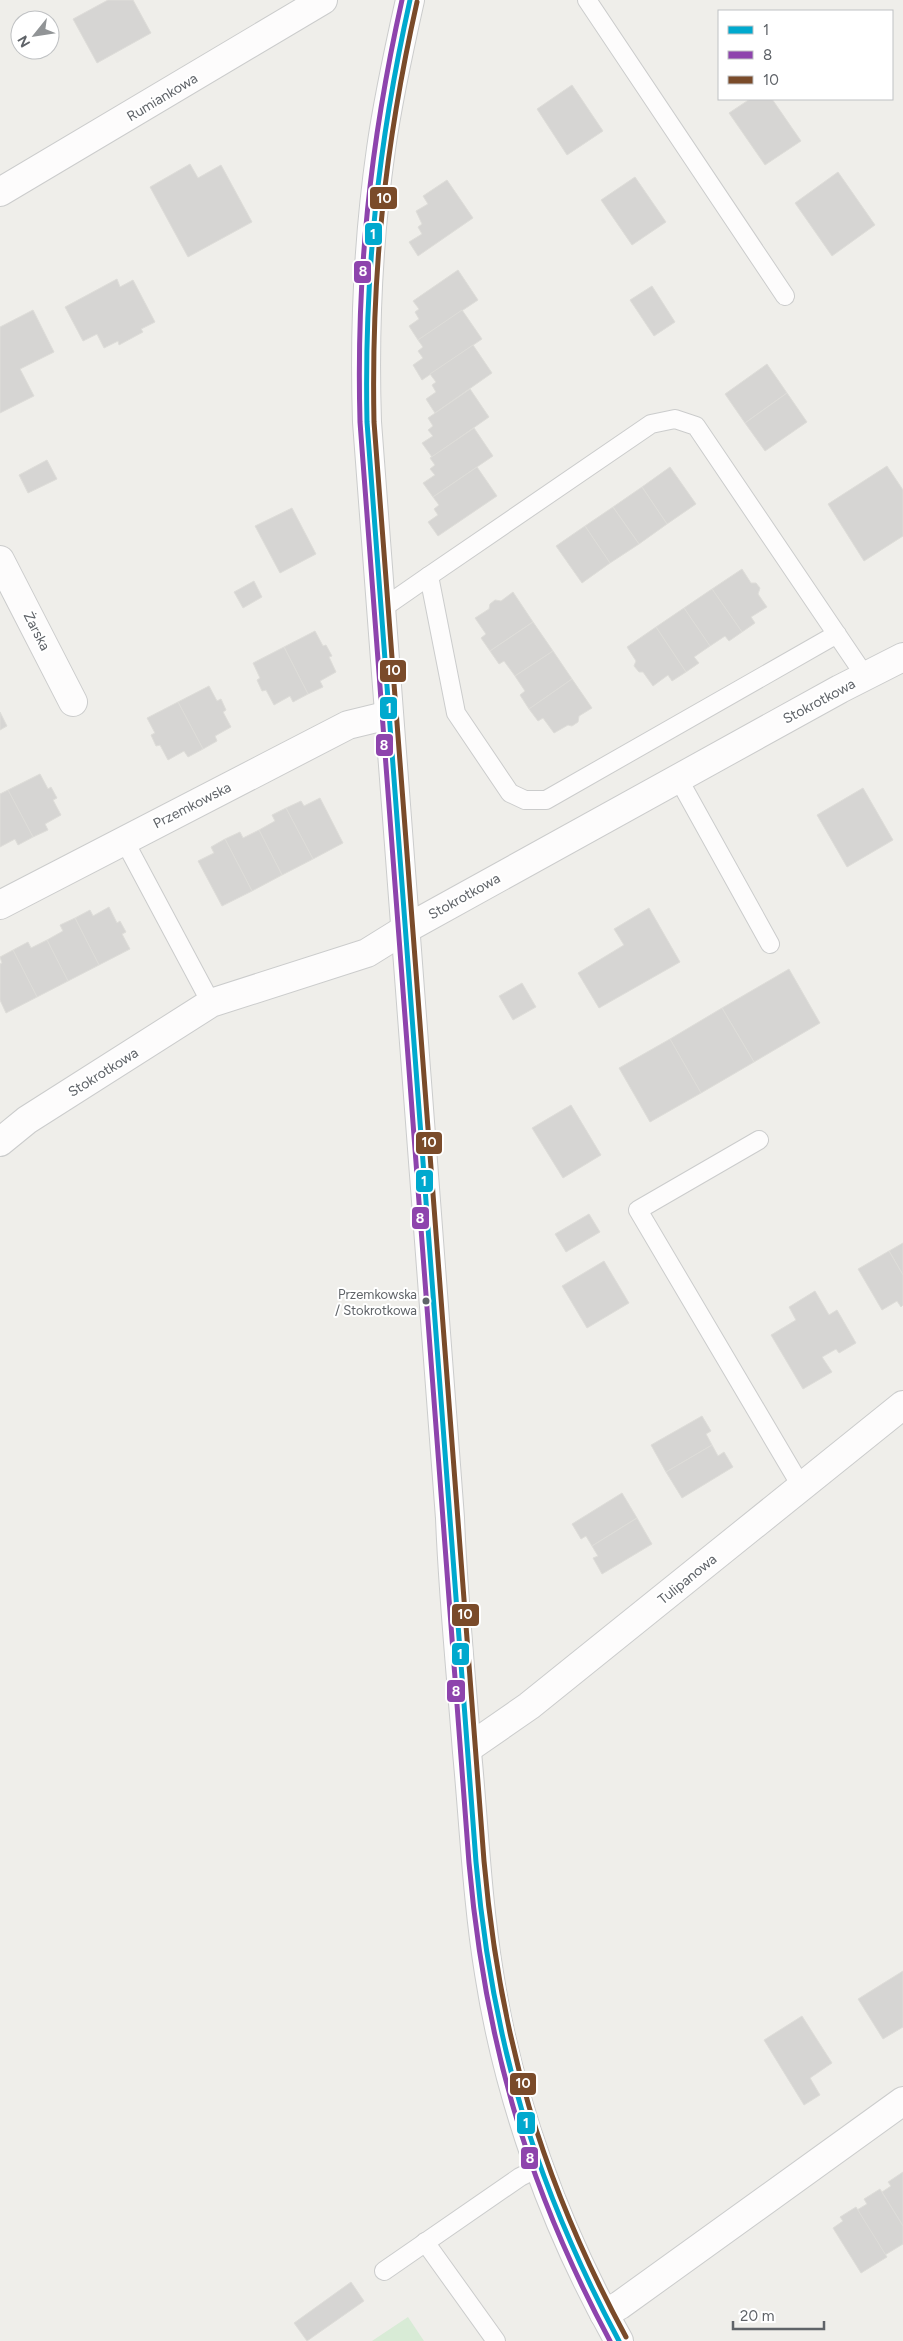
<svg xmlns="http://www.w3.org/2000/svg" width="903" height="2341" font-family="Figtree,sans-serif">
	<rect width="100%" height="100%" fill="#efeeea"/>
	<!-- green -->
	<path fill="#d8ebd6" d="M 408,2317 L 424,2341 L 372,2341 Z"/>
	<!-- building -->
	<g fill="#d6d5d3" stroke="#deddd9">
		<path d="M 108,0 L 133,0 L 151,33 L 97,63 L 73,19 Z"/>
		<path d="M 572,85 L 603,131 L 567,155 L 537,109 Z"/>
		<path d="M 750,99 L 772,99 L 801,141 L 765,165 L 729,113 Z"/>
		<path d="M 190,164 L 198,178 L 221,165 L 252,222 L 188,257 L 150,187 Z"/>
		<path d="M 838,172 L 875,225 L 832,256 L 795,203 Z"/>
		<path d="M 635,177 L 666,222 L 632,245 L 601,200 Z"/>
		<path d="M 447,180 L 473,218 L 418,256 L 409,242 L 422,234 L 418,227 L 422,224 L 416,211 L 428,204 L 423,196 Z"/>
		<path d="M 458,270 L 478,300 L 418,340 L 409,326 L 419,319 L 415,312 L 419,309 L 413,301 Z"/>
		<path d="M 117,279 L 120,287 L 133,280 L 155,322 L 141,329 L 143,332 L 119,345 L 118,341 L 104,348 L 97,334 L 83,341 L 65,307 Z"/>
		<path d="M 652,286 L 675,322 L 654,336 L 630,300 Z"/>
		<path d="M 33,310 L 54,352 L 20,369 L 34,396 L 0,413 L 0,327 Z"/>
		<path d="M 462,310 L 482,339 L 422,380 L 413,365 L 423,358 L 418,351 L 423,347 L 418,340 Z"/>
		<path d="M 473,345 L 492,373 L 435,413 L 426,399 L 436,392 L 432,385 L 436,382 L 430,374 Z"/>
		<path d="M 767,364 L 787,393 L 745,423 L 725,394 Z"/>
		<path d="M 470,389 L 489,417 L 432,457 L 422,443 L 433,436 L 428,430 L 433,426 L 428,418 Z"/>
		<path d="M 787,393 L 807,422 L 765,451 L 745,423 Z"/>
		<path d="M 474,428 L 493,456 L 433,497 L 423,483 L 435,475 L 430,469 L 435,465 L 430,458 Z"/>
		<path d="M 47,460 L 57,479 L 28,493 L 19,475 Z"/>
		<path d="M 887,466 L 903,490 L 903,536 L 864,561 L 828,504 Z"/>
		<path d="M 477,467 L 497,496 L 438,536 L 428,522 L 438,515 L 434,509 L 439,505 L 433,497 Z"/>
		<path d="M 670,467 L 696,504 L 667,524 L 642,487 Z"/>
		<path d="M 642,487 L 667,524 L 639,544 L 613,507 Z"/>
		<path d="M 613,507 L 639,544 L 610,563 L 585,526 Z"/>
		<path d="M 292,508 L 316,554 L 280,573 L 255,526 Z"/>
		<path d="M 585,526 L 610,563 L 582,583 L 556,546 Z"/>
		<path d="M 742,569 L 751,583 L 756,583 L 760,588 L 758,594 L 767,607 L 751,617 L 755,623 L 742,632 L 712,589 Z"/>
		<path d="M 254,581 L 262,597 L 243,608 L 234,592 Z"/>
		<path d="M 712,589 L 742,632 L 729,641 L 725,636 L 710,646 L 684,608 Z"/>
		<path d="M 513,592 L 533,622 L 490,651 L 481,638 L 486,634 L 475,618 L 489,609 L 490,604 L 495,600 L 501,601 Z"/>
		<path d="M 684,608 L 710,646 L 694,657 L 699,663 L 686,672 L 656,627 Z"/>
		<path d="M 533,622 L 553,651 L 515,676 L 504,661 L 499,664 L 490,651 Z"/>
		<path d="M 656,627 L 686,672 L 672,681 L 668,675 L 653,686 L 643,672 L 639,672 L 634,666 L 636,661 L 627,647 Z"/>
		<path d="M 315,631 L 323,646 L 326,645 L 332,656 L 329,657 L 336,672 L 320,681 L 323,687 L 308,694 L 284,647 Z"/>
		<path d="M 284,647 L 308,694 L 293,702 L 290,696 L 274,705 L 266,690 L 262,691 L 257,680 L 260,678 L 253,663 Z"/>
		<path d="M 553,651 L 572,679 L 529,709 L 520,695 L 525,691 L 515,676 Z"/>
		<path d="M 572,679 L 592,708 L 579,716 L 578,722 L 572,726 L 568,725 L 554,733 L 543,718 L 538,721 L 529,709 Z"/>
		<path d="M 209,686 L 217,701 L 221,699 L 226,710 L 223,712 L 231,727 L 215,736 L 217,741 L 203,749 L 178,702 Z"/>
		<path d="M 178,702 L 203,749 L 188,757 L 184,751 L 168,760 L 160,745 L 156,746 L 151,735 L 155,733 L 147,718 Z"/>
		<path d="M 0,712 L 7,726 L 0,730 Z"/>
		<path d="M 40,774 L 48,789 L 51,787 L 57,798 L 53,800 L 61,815 L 45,824 L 48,830 L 33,837 L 8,790 Z"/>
		<path d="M 863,788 L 893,840 L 847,867 L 817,815 Z"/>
		<path d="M 8,790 L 33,837 L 18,845 L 15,839 L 0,847 L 0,794 Z"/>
		<path d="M 320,798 L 343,843 L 313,859 L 286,808 L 301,801 L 304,806 Z"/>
		<path d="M 286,808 L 313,859 L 282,875 L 259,830 L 275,821 L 272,815 Z"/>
		<path d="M 259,830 L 282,875 L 252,891 L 225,839 L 240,832 L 243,838 Z"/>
		<path d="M 225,839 L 252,891 L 222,906 L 198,861 L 214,853 L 211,847 Z"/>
		<path d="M 109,907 L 117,923 L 120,921 L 126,932 L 122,934 L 130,949 L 99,965 L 75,918 L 90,910 L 93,916 Z"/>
		<path d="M 649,908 L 680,962 L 599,1008 L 578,973 L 624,945 L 614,929 Z"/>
		<path d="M 75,918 L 99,965 L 68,981 L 47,940 L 63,931 L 60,925 Z"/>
		<path d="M 47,940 L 68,981 L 37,997 L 13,950 L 28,942 L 31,948 Z"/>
		<path d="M 13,950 L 37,997 L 6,1013 L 0,1000 L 0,964 L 2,963 L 0,957 Z"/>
		<path d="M 789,969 L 820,1023 L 754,1062 L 722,1008 Z"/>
		<path d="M 522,983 L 536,1007 L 513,1020 L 499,996 Z"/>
		<path d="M 722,1008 L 754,1062 L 701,1093 L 670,1039 Z"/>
		<path d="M 670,1039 L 701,1093 L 650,1122 L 619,1068 Z"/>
		<path d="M 571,1105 L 601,1155 L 563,1178 L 532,1128 Z"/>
		<path d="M 589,1214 L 600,1232 L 566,1252 L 555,1234 Z"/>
		<path d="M 903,1243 L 903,1275 L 889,1251 Z"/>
		<path d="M 889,1251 L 903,1275 L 903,1305 L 901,1307 L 897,1301 L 882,1310 L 858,1269 Z"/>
		<path d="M 604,1261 L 629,1303 L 587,1328 L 562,1286 Z"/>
		<path d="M 815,1291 L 829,1315 L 837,1310 L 856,1343 L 839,1353 L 836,1349 L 822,1357 L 832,1372 L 803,1389 L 771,1335 L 796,1320 L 789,1307 Z"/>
		<path d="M 702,1416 L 711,1431 L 706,1434 L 712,1445 L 666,1472 L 651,1445 Z"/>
		<path d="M 712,1445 L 718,1456 L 724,1452 L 733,1467 L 682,1498 L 666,1472 Z"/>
		<path d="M 622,1493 L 637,1518 L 592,1546 L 586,1536 L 581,1539 L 572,1524 Z"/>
		<path d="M 637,1518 L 652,1544 L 602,1574 L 593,1558 L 598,1556 L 592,1546 Z"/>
		<path d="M 903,1971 L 903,2027 L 883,2039 L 858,1999 Z"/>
		<path d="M 802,2016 L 832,2063 L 810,2078 L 820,2095 L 804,2105 L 764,2040 Z"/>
		<path d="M 903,2172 L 903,2226 L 882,2192 L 891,2186 L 888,2182 Z"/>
		<path d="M 880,2189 L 903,2226 L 903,2244 L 885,2255 L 857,2210 L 867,2204 L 864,2199 Z"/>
		<path d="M 856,2207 L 887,2257 L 861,2273 L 833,2228 L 843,2221 L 840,2217 Z"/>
		<path d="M 351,2282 L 364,2301 L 307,2341 L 294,2323 Z"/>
	</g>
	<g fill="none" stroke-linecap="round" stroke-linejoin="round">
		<defs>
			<g id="lane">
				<path d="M 587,0 L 785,296"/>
				<path d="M 380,610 L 429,576"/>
				<path d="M 837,634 L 546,800 L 525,800 L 510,793 L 456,713 L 429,576 L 651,424 L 675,419 L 696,426 L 865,676"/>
				<path d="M 678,778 L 770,944"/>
				<path d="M 124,840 L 211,1003"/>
				<path d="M 759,1140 L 638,1210 L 801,1486"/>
				<path d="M 425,2242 L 496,2341"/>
				<path d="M 384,2271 L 520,2177 L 540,2167"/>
			</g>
			<g id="street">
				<path d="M 410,0 C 399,49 388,99 381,149 C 368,240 364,331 367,422 L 450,1518 C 453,1596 461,1674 467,1752 C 474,1825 477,1899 489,1973 C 509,2101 555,2228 619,2341"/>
				<path d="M 0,192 L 323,0"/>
				<path d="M 0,560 L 73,702"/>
				<path d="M 0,905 L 348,725 L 389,715"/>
				<path d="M 0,1142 L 27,1120 L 211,1003 L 367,953 L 404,930 L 840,689 L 903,657"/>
				<path d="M 467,1749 L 529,1706 L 903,1405"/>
				<path d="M 604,2314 L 620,2305 L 903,2101"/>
			</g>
		</defs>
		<!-- lane casing -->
		<use href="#lane" stroke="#cbcccc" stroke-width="20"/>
		<!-- street casing -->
		<use href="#street" stroke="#cbcccc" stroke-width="30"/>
		<!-- lane -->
		<use href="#lane" stroke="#fdfcfc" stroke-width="18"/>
		<!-- street -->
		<use href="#street" stroke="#fdfcfc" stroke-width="28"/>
		<defs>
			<path id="bus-1" d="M 410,0 C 378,144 364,274 367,422 L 476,1862 C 492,2041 534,2183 619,2341"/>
			<path id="bus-2" d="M 402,0 C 370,143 356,276 360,422 L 469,1863 C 485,2041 526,2184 610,2341"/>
			<path id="bus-3" d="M 417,2 C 385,145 371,275 374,422 L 484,1861 C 500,2039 541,2180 626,2337"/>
		</defs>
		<!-- bus-1 casing -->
		<use href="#bus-1" stroke="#fff" stroke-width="9"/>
		<!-- bus-2 casing -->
		<use href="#bus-2" stroke="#fff" stroke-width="9"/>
		<!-- bus-3 casing -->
		<use href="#bus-3" stroke="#fff" stroke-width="9"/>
		<!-- bus-1 -->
		<use href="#bus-1" stroke="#00a9ce" stroke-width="5"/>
		<!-- bus-2 -->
		<use href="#bus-2" stroke="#8e44ad" stroke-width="5"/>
		<!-- bus-3 -->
		<use href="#bus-3" stroke="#7a4b2a" stroke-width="5"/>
	</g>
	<!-- markers -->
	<circle fill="#5f6368" stroke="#fff" stroke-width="2" cx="426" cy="1301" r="4.5"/>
	<g text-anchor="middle" stroke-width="4" stroke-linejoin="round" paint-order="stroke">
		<!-- bus labels -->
		<g font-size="13" fill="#5f6368" stroke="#fff" text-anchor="end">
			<text x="417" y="1299">Przemkowska<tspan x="417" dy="16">/ Stokrotkowa</tspan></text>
		</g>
		<!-- street labels -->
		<g font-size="14" fill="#5f6368" stroke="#fff">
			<text transform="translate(162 97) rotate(-31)" y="5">Rumiankowa</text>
			<text transform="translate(37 631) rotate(63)" y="5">Żarska</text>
			<text transform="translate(819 701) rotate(-28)" y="5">Stokrotkowa</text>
			<text transform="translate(192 805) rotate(-27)" y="5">Przemkowska</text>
			<text transform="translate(464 896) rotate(-29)" y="5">Stokrotkowa</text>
			<text transform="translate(103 1072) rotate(-32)" y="5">Stokrotkowa</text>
			<text transform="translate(687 1579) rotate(-39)" y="5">Tulipanowa</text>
		</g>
	</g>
	<g stroke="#fff" stroke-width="2">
		<rect x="369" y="186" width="29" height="24" rx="5" fill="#7a4b2a"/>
		<rect x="364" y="222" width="19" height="24" rx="5" fill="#00a9ce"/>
		<rect x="353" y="260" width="19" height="24" rx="5" fill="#8e44ad"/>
		<rect x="379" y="659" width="28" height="24" rx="5" fill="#7a4b2a"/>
		<rect x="379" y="696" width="19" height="24" rx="5" fill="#00a9ce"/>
		<rect x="375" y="733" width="19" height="24" rx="5" fill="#8e44ad"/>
		<rect x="415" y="1131" width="28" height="24" rx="5" fill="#7a4b2a"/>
		<rect x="415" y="1169" width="19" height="24" rx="5" fill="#00a9ce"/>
		<rect x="411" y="1206" width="19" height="24" rx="5" fill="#8e44ad"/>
		<rect x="451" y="1603" width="29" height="24" rx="5" fill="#7a4b2a"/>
		<rect x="451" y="1642" width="19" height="24" rx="5" fill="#00a9ce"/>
		<rect x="446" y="1679" width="20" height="24" rx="5" fill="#8e44ad"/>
		<rect x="509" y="2072" width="28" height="24" rx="5" fill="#7a4b2a"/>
		<rect x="516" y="2111" width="20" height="24" rx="5" fill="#00a9ce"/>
		<rect x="520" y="2146" width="19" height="24" rx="5" fill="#8e44ad"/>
	</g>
	<g font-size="14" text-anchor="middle" font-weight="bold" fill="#fff">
		<text x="384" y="203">10</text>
		<text x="373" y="239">1</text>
		<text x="363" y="276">8</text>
		<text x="393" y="675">10</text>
		<text x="389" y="713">1</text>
		<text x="384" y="750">8</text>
		<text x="429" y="1147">10</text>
		<text x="424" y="1186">1</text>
		<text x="420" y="1223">8</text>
		<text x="465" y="1619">10</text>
		<text x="460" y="1659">1</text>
		<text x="456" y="1696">8</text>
		<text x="523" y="2088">10</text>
		<text x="526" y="2128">1</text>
		<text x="530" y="2163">8</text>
	</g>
	<!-- legend -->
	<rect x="718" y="10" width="175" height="90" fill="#ffffff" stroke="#bfc1c3"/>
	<rect x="728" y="26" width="25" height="8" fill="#00a9ce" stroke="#bfc1c3"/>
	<text x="763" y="35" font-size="15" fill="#5f6368">1</text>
	<rect x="728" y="51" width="25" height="8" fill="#8e44ad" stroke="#bfc1c3"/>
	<text x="763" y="60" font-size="15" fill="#5f6368">8</text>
	<rect x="728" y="76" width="25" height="8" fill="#7a4b2a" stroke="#bfc1c3"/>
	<text x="763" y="85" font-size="15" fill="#5f6368">10</text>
	<!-- north arrow -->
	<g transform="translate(35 35) rotate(240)"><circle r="24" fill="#ffffff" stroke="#bfc1c3"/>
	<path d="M0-4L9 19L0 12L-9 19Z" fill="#919496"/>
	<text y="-8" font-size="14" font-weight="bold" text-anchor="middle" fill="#5f6368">N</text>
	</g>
	<!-- scale -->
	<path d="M733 2321v8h91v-8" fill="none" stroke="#5f6368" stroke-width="2.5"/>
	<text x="740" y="2321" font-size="15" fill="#5f6368" stroke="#ffffff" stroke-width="4" paint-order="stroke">20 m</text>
</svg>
